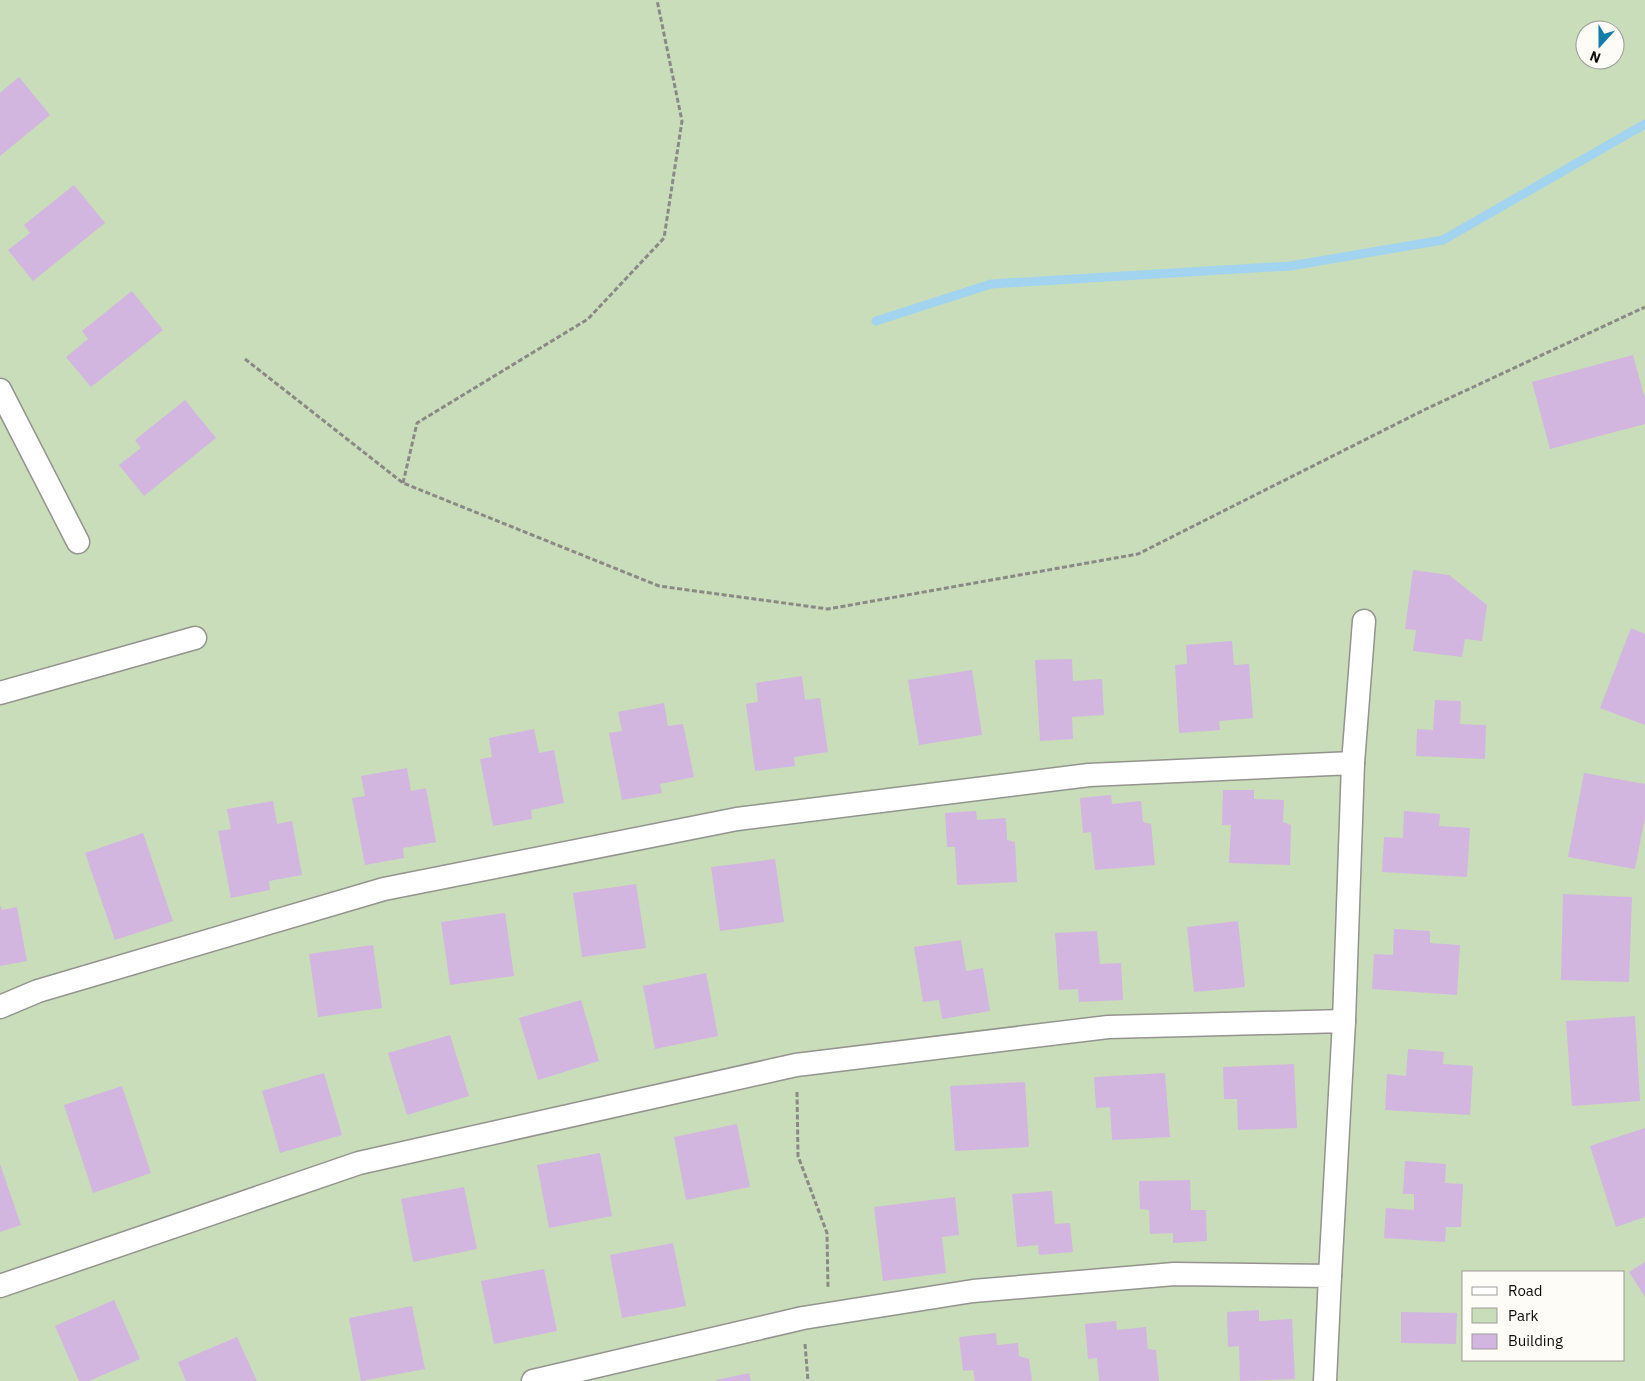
<svg xmlns="http://www.w3.org/2000/svg" width="1645" height="1381" font-family="'IBM Plex Sans',sans-serif">
	<rect width="100%" height="100%" fill="#efeeea"/>
	<!-- green -->
	<path fill="#c9ddba" fill-rule="evenodd" d="M 0,0 L 1645,0 L 1645,1381 L 0,1381 ZM 1585,30 L 1615,30 L 1615,60 L 1585,60 ZM 1464,1272 L 1624,1272 L 1624,1360 L 1464,1360 Z"/>
	<g fill="none" stroke-linecap="round" stroke-linejoin="round">
		<!-- stream -->
		<path stroke="#a2d4ef" stroke-width="9" d="M 876,321 L 991,284 L 1290,266 L 1443,240 L 1645,124"/>
	</g>
	<!-- building -->
	<g fill="#d2b6df">
		<path d="M 19,77 L 50,115 L 0,156 L 0,93 Z"/>
		<path d="M 74,185 L 105,223 L 33,281 L 8,250 L 30,233 L 24,225 Z"/>
		<path d="M 132,291 L 163,330 L 91,387 L 66,357 L 88,339 L 82,331 Z"/>
		<path d="M 1633,355 L 1645,399 L 1645,424 L 1550,449 L 1532,382 Z"/>
		<path d="M 185,400 L 216,438 L 144,496 L 119,465 L 141,448 L 135,440 Z"/>
		<path d="M 1413,570 L 1449,575 L 1487,605 L 1482,641 L 1465,639 L 1462,657 L 1413,651 L 1416,630 L 1405,629 Z"/>
		<path d="M 1631,628 L 1645,634 L 1645,725 L 1600,708 Z"/>
		<path d="M 1232,641 L 1234,665 L 1249,664 L 1253,718 L 1219,721 L 1220,730 L 1179,733 L 1175,665 L 1187,664 L 1186,645 Z"/>
		<path d="M 1072,659 L 1073,681 L 1102,679 L 1104,715 L 1072,717 L 1073,739 L 1040,741 L 1035,660 Z"/>
		<path d="M 972,670 L 982,735 L 919,745 L 908,680 Z"/>
		<path d="M 802,676 L 805,700 L 820,698 L 828,752 L 794,757 L 795,766 L 755,771 L 746,704 L 758,702 L 756,683 Z"/>
		<path d="M 1435,700 L 1461,701 L 1460,724 L 1486,725 L 1485,759 L 1416,756 L 1417,729 L 1433,730 Z"/>
		<path d="M 664,703 L 668,726 L 683,724 L 694,777 L 660,784 L 662,793 L 622,800 L 609,733 L 622,731 L 618,712 Z"/>
		<path d="M 534,729 L 539,753 L 554,750 L 564,803 L 531,810 L 532,819 L 493,826 L 480,759 L 492,757 L 489,738 Z"/>
		<path d="M 407,768 L 411,791 L 426,788 L 436,842 L 403,848 L 404,858 L 365,865 L 352,798 L 365,796 L 361,776 Z"/>
		<path d="M 1584,773 L 1645,784 L 1645,817 L 1635,869 L 1568,857 Z"/>
		<path d="M 1223,790 L 1254,790 L 1254,799 L 1284,800 L 1283,822 L 1291,825 L 1290,865 L 1229,863 L 1231,825 L 1222,825 Z"/>
		<path d="M 1111,795 L 1112,804 L 1141,801 L 1143,822 L 1151,824 L 1155,865 L 1095,870 L 1091,832 L 1083,833 L 1080,798 Z"/>
		<path d="M 273,801 L 277,824 L 292,821 L 302,875 L 269,881 L 270,890 L 231,898 L 218,831 L 231,829 L 227,809 Z"/>
		<path d="M 976,811 L 977,820 L 1006,818 L 1007,840 L 1015,842 L 1017,882 L 957,885 L 955,847 L 947,847 L 945,813 Z"/>
		<path d="M 1404,811 L 1440,814 L 1439,826 L 1470,828 L 1467,877 L 1382,872 L 1384,837 L 1403,838 Z"/>
		<path d="M 143,833 L 173,921 L 115,940 L 85,853 Z"/>
		<path d="M 775,859 L 784,922 L 720,931 L 711,867 Z"/>
		<path d="M 636,884 L 646,948 L 582,957 L 573,893 Z"/>
		<path d="M 1563,894 L 1632,897 L 1629,982 L 1561,980 Z"/>
		<path d="M 0,905 L 2,910 L 17,907 L 27,961 L 0,966 Z"/>
		<path d="M 505,913 L 514,976 L 450,985 L 441,922 Z"/>
		<path d="M 1238,921 L 1245,987 L 1194,992 L 1187,927 Z"/>
		<path d="M 1394,929 L 1430,931 L 1430,943 L 1460,945 L 1457,995 L 1372,989 L 1374,954 L 1393,955 Z"/>
		<path d="M 1097,931 L 1100,964 L 1121,963 L 1123,1000 L 1079,1002 L 1078,989 L 1059,990 L 1055,933 Z"/>
		<path d="M 961,940 L 966,971 L 983,968 L 990,1011 L 942,1019 L 939,1000 L 923,1002 L 914,947 Z"/>
		<path d="M 373,945 L 382,1008 L 318,1017 L 309,954 Z"/>
		<path d="M 706,973 L 718,1036 L 655,1049 L 643,986 Z"/>
		<path d="M 581,1000 L 599,1061 L 538,1080 L 519,1018 Z"/>
		<path d="M 1635,1016 L 1640,1101 L 1572,1106 L 1566,1021 Z"/>
		<path d="M 450,1035 L 469,1096 L 407,1115 L 388,1053 Z"/>
		<path d="M 1408,1049 L 1444,1052 L 1443,1064 L 1473,1066 L 1470,1115 L 1385,1110 L 1387,1074 L 1406,1076 Z"/>
		<path d="M 1294,1064 L 1297,1128 L 1238,1130 L 1237,1099 L 1224,1099 L 1223,1067 Z"/>
		<path d="M 324,1073 L 342,1135 L 280,1153 L 262,1091 Z"/>
		<path d="M 1165,1073 L 1170,1137 L 1112,1140 L 1110,1107 L 1096,1108 L 1094,1077 Z"/>
		<path d="M 1025,1082 L 1029,1147 L 955,1151 L 950,1086 Z"/>
		<path d="M 122,1086 L 151,1173 L 93,1193 L 64,1105 Z"/>
		<path d="M 737,1124 L 750,1187 L 686,1200 L 674,1137 Z"/>
		<path d="M 1645,1128 L 1645,1217 L 1616,1227 L 1590,1146 Z"/>
		<path d="M 600,1153 L 612,1216 L 549,1228 L 537,1165 Z"/>
		<path d="M 1405,1161 L 1446,1164 L 1445,1183 L 1463,1184 L 1461,1227 L 1446,1227 L 1445,1242 L 1384,1238 L 1386,1208 L 1414,1210 L 1414,1194 L 1403,1194 Z"/>
		<path d="M 0,1164 L 21,1225 L 0,1232 Z"/>
		<path d="M 1190,1180 L 1191,1210 L 1206,1210 L 1207,1241 L 1173,1243 L 1173,1233 L 1150,1234 L 1149,1210 L 1140,1209 L 1139,1181 Z"/>
		<path d="M 464,1187 L 477,1249 L 413,1262 L 401,1199 Z"/>
		<path d="M 1052,1191 L 1055,1224 L 1070,1223 L 1073,1252 L 1039,1255 L 1038,1245 L 1017,1247 L 1012,1194 Z"/>
		<path d="M 955,1197 L 959,1235 L 942,1237 L 946,1273 L 883,1281 L 874,1207 Z"/>
		<path d="M 673,1243 L 686,1306 L 622,1318 L 610,1255 Z"/>
		<path d="M 1645,1262 L 1645,1297 L 1629,1272 Z"/>
		<path d="M 544,1269 L 557,1331 L 494,1344 L 481,1281 Z"/>
		<path d="M 114,1300 L 140,1359 L 89,1381 L 79,1381 L 55,1326 Z"/>
		<path d="M 412,1306 L 425,1369 L 361,1381 L 349,1318 Z"/>
		<path d="M 1259,1310 L 1259,1321 L 1292,1319 L 1295,1379 L 1240,1381 L 1239,1346 L 1228,1347 L 1227,1312 Z"/>
		<path d="M 1401,1312 L 1457,1313 L 1456,1344 L 1401,1343 Z"/>
		<path d="M 1116,1321 L 1117,1330 L 1146,1327 L 1148,1349 L 1156,1350 L 1159,1381 L 1099,1381 L 1097,1358 L 1088,1359 L 1085,1324 Z"/>
		<path d="M 996,1333 L 997,1345 L 1018,1343 L 1019,1356 L 1029,1359 L 1032,1381 L 975,1381 L 973,1370 L 963,1371 L 959,1337 Z"/>
		<path d="M 237,1337 L 257,1381 L 186,1381 L 178,1362 Z"/>
		<path d="M 749,1373 L 751,1381 L 716,1381 L 716,1380 Z"/>
	</g>
	<g fill="none" stroke-linecap="round" stroke-linejoin="round">
		<defs>
			<g id="street">
				<path d="M 0,390 L 78,542"/>
				<path d="M 0,693 L 195,638"/>
				<path d="M 1353,763 L 1364,621"/>
				<path d="M 0,1007 L 38,991 L 384,889 L 737,819 L 1089,775 L 1353,763 L 1344,1021"/>
				<path d="M 0,1286 L 359,1163 L 796,1065 L 1108,1027 L 1344,1021 L 1330,1276"/>
				<path d="M 533,1381 L 803,1318 L 973,1291 L 1174,1274 L 1330,1276 L 1325,1381"/>
			</g>
		</defs>
		<!-- street casing -->
		<use href="#street" stroke="#94938e" stroke-width="25"/>
		<!-- path -->
		<g stroke="#8a8986" stroke-width="3" stroke-dasharray="5 2.5" stroke-linecap="butt">
			<path d="M 245,359 L 403,483 L 659,586 L 828,609 L 1138,554 L 1426,409 L 1645,307"/>
			<path d="M 403,483 L 417,423 L 588,319 L 664,238 L 682,121 L 657,0"/>
			<path d="M 797,1092 L 798,1156 L 827,1233 L 828,1288"/>
			<path d="M 805,1344 L 808,1381"/>
		</g>
		<!-- street -->
		<use href="#street" stroke="#fff" stroke-width="22"/>
	</g>
	<!-- legend -->
	<rect x="1462" y="1271" width="162" height="90" fill="#fdfcf7" stroke="#9d9c99"/>
	<rect x="1472" y="1287" width="25" height="8" fill="#ffffff" stroke="#9d9c99"/>
	<text x="1508" y="1296" font-size="15" fill="#0e0d0c">Road</text>
	<rect x="1472" y="1308" width="25" height="15" fill="#c9ddba" stroke="#9d9c99"/>
	<text x="1508" y="1321" font-size="15" fill="#0e0d0c">Park</text>
	<rect x="1472" y="1334" width="25" height="15" fill="#d2b6df" stroke="#9d9c99"/>
	<text x="1508" y="1346" font-size="15" fill="#0e0d0c">Building</text>
	<!-- north arrow -->
	<g transform="translate(1600 45) rotate(201)"><circle r="24" fill="#fdfcf7" stroke="#9d9c99"/>
	<path d="M0-4L9 19L0 12L-9 19Z" fill="#127da7"/>
	<text y="-8" font-size="14" font-weight="bold" text-anchor="middle" fill="#0e0d0c">N</text>
	</g>
</svg>
